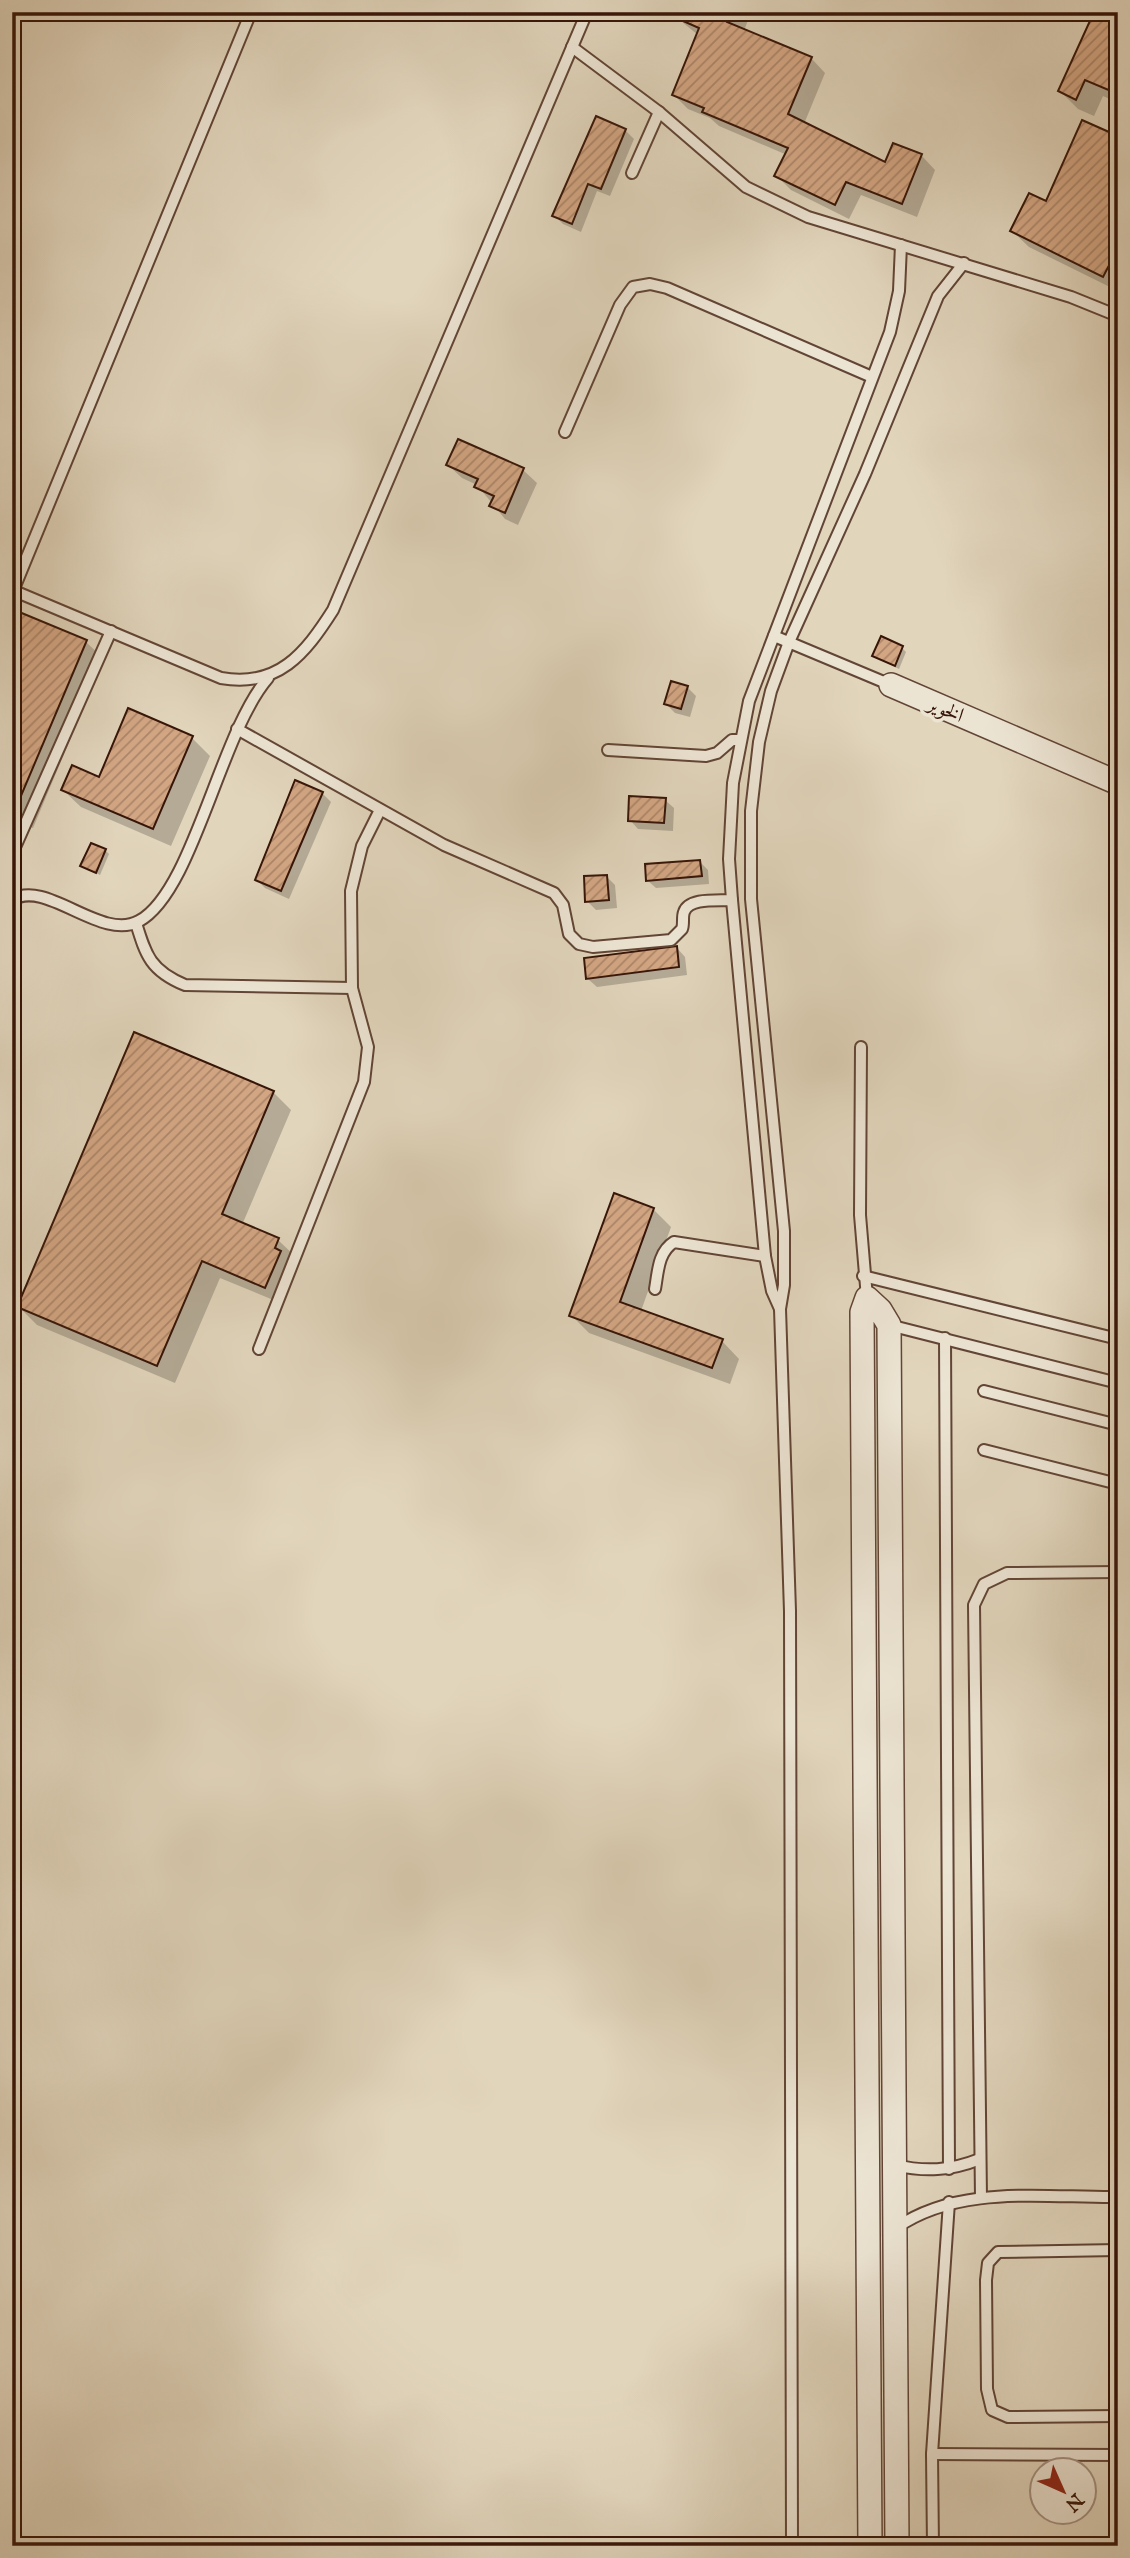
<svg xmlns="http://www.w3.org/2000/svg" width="1130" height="2558" font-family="'IM FELL English',Amiri,serif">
	<defs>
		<pattern id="building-hatch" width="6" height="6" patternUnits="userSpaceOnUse" patternTransform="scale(1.75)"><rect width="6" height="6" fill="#d3a683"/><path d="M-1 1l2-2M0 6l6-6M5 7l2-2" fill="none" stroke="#ac8669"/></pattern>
	</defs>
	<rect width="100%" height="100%" fill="#e1d5bc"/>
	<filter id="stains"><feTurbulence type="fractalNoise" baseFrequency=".00286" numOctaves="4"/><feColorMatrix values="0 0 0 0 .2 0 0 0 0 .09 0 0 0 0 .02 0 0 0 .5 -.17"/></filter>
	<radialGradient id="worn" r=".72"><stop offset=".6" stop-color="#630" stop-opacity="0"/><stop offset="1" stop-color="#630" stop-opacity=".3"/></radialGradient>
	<!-- shadow -->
	<g fill="#0003">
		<path d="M 679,12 L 751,12 L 744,31 L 811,58 L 825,73 L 804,124 L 886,164 L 921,155 L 935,170 L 917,217 L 861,195 L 849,219 L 791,190 L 777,176 L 787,155 L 719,126 L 710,118 L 688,109 L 674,95 L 698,35 L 676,17 Z"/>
		<path d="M 1118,12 L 1118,103 L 1103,96 L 1094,116 L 1078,109 L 1060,91 Z"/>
		<path d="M 625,130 L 634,139 L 610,196 L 597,191 L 581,232 L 563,224 L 554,215 Z"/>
		<path d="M 1118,138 L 1118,291 L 1029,247 L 1012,231 L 1047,204 Z"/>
		<path d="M 459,441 L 523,470 L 537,483 L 518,525 L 505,519 L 477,485 L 462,478 L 448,465 Z"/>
		<path d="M 12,610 L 86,642 L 104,659 L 33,828 L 12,819 Z"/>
		<path d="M 902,648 L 906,652 L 899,669 L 874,656 Z"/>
		<path d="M 687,687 L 696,696 L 690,717 L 675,713 L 666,704 Z"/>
		<path d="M 129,711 L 192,738 L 210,756 L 171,846 L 81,807 L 63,790 L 100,779 Z"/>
		<path d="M 322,793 L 331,802 L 289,899 L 265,888 L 257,880 Z"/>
		<path d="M 665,800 L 674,808 L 673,831 L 638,829 L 630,820 Z"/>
		<path d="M 105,850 L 109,854 L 100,875 L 83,866 Z"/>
		<path d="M 700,862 L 708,870 L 709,884 L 656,888 L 647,880 Z"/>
		<path d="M 607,877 L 615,885 L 617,908 L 596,910 L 587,901 Z"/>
		<path d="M 677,948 L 685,957 L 687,975 L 597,987 L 588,979 Z"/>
		<path d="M 273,1092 L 291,1110 L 242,1225 L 278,1240 L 296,1257 L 292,1265 L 297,1270 L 283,1304 L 220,1278 L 175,1383 L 37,1325 L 19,1307 Z"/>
		<path d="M 653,1209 L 671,1227 L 641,1311 L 722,1341 L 739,1359 L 730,1384 L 589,1333 L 571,1315 Z"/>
	</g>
	<!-- building -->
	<g fill="url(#building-hatch)" stroke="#371508" stroke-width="2">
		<path d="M 663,12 L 731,12 L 727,22 L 812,57 L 788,114 L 885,162 L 893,143 L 922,154 L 902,204 L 846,182 L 835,205 L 774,176 L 788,148 L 702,112 L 704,108 L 672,95 L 699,28 Z"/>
		<path d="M 1094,12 L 1118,12 L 1118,94 L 1085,80 L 1076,100 L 1058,91 Z"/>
		<path d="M 596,116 L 626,129 L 601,189 L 588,184 L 572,224 L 552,216 Z"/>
		<path d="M 1082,120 L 1118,136 L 1118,248 L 1103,277 L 1010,231 L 1029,193 L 1046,201 Z"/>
		<path d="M 458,439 L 524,468 L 505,513 L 489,506 L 494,496 L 474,487 L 478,479 L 446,465 Z"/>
		<path d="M 12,609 L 87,640 L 12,817 Z"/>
		<path d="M 881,636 L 903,646 L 895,666 L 872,656 Z"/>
		<path d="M 671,681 L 688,686 L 681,709 L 664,704 Z"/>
		<path d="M 128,708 L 193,736 L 153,829 L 61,790 L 72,765 L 99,777 Z"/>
		<path d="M 295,780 L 323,792 L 281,891 L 255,880 Z"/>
		<path d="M 629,796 L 666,798 L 664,823 L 628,821 Z"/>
		<path d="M 91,843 L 106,849 L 96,873 L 80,866 Z"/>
		<path d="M 700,860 L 702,876 L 646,881 L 645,864 Z"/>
		<path d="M 607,875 L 609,900 L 585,902 L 584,876 Z"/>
		<path d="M 677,946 L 679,967 L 586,979 L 584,958 Z"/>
		<path d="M 134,1032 L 274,1091 L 222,1214 L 279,1238 L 275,1248 L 281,1251 L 265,1288 L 202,1261 L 157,1366 L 17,1307 Z"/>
		<path d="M 614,1193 L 654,1208 L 620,1302 L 723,1339 L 712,1368 L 569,1316 Z"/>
	</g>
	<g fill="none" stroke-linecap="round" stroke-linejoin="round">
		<defs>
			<g id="lane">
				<path d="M 572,47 L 659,112 L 746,187 L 808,217 L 1071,297 L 1118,316"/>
				<path d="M 632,173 L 659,112"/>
				<path d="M 565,432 L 620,305 L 633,287 L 650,284 L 667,288 L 872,377"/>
				<path d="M 12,590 L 221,678 C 278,688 305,654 333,610 L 587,12"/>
				<path d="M 13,591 L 251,12"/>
				<path d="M 774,636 L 891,685"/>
				<path d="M 237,729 L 444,845 L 554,893 L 563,905 L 569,934 L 579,944 L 593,947 L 671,940 L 682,929 C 684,924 682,917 684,912 C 689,897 719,901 732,900"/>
				<path d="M 608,750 L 706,756 L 717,753 L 732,740 L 740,740"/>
				<path d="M 12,854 L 111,631"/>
				<path d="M 12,900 C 46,878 101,942 139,921 C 193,892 220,733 268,678"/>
				<path d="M 136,923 C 146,956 151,971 185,985 L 352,988"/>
				<path d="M 861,1047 L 860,1215 L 867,1298"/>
				<path d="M 863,1276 L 1118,1339"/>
				<path d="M 655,1289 C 658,1272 658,1252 674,1242 L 765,1256"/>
				<path d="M 780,1309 L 772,1291 L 765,1256 L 732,900 L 729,859 L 733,783 L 749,701 L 890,332 L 899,291 L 901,245"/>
				<path d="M 889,1325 L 1118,1383"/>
				<path d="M 945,1338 L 949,2169"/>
				<path d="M 259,1349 L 364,1082 L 368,1047 L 352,988 L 351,891 L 362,846 L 380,810"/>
				<path d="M 984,1391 L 1118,1425"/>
				<path d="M 984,1450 L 1118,1484"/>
				<path d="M 894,2165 C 925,2172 950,2171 980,2159"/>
				<path d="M 981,2198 L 974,1605 L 984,1584 L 1007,1573 L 1118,1572"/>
				<path d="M 896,2228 C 959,2184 1045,2198 1118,2197"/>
				<path d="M 1118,2250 L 998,2252 L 988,2263 L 986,2280 L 987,2389 L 992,2410 L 1008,2417 L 1118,2416"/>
				<path d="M 932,2454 L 1118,2455"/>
				<path d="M 792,2546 L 790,1611 L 780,1309 L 784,1285 L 784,1231 L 751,899 L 751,811 L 759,742 L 771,691 L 789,642 L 865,474 L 938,296 L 964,263"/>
				<path d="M 933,2546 L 932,2454 L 949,2202"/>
			</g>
			<g id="street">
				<path d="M 891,685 L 1118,783"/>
				<path d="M 870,2546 L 862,1312 L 867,1298 L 880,1310 L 889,1325 L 897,2546"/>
			</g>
		</defs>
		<!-- lane casing -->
		<use href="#lane" stroke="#624535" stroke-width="14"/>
		<!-- street casing -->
		<use href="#street" stroke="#624535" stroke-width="26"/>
		<!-- lane -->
		<use href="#lane" stroke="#ece4d3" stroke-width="10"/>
		<!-- street -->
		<use href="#street" stroke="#ece4d3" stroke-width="23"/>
	</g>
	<g text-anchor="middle" stroke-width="7" stroke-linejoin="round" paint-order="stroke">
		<!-- street labels -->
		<g font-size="21" fill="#371508" stroke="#ece4d3">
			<text transform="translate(946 709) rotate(23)" y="7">الخوير</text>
		</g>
	</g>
	<!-- margin -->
	<rect width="1130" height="2558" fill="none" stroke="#e1d5bc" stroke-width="42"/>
	<rect x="14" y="14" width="1102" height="2530" fill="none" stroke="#371508" stroke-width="3.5"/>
	<rect x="21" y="21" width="1088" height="2516" fill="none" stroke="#371508" stroke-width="2"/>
	<!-- north arrow -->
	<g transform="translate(1063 2491) rotate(135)"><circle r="33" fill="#ece4d3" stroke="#a49182" stroke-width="2"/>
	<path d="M0-5L12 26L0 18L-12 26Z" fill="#8f2418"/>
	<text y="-10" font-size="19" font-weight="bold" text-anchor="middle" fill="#371508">N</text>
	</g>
	<rect width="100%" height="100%" filter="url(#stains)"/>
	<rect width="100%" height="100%" fill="url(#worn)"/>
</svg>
